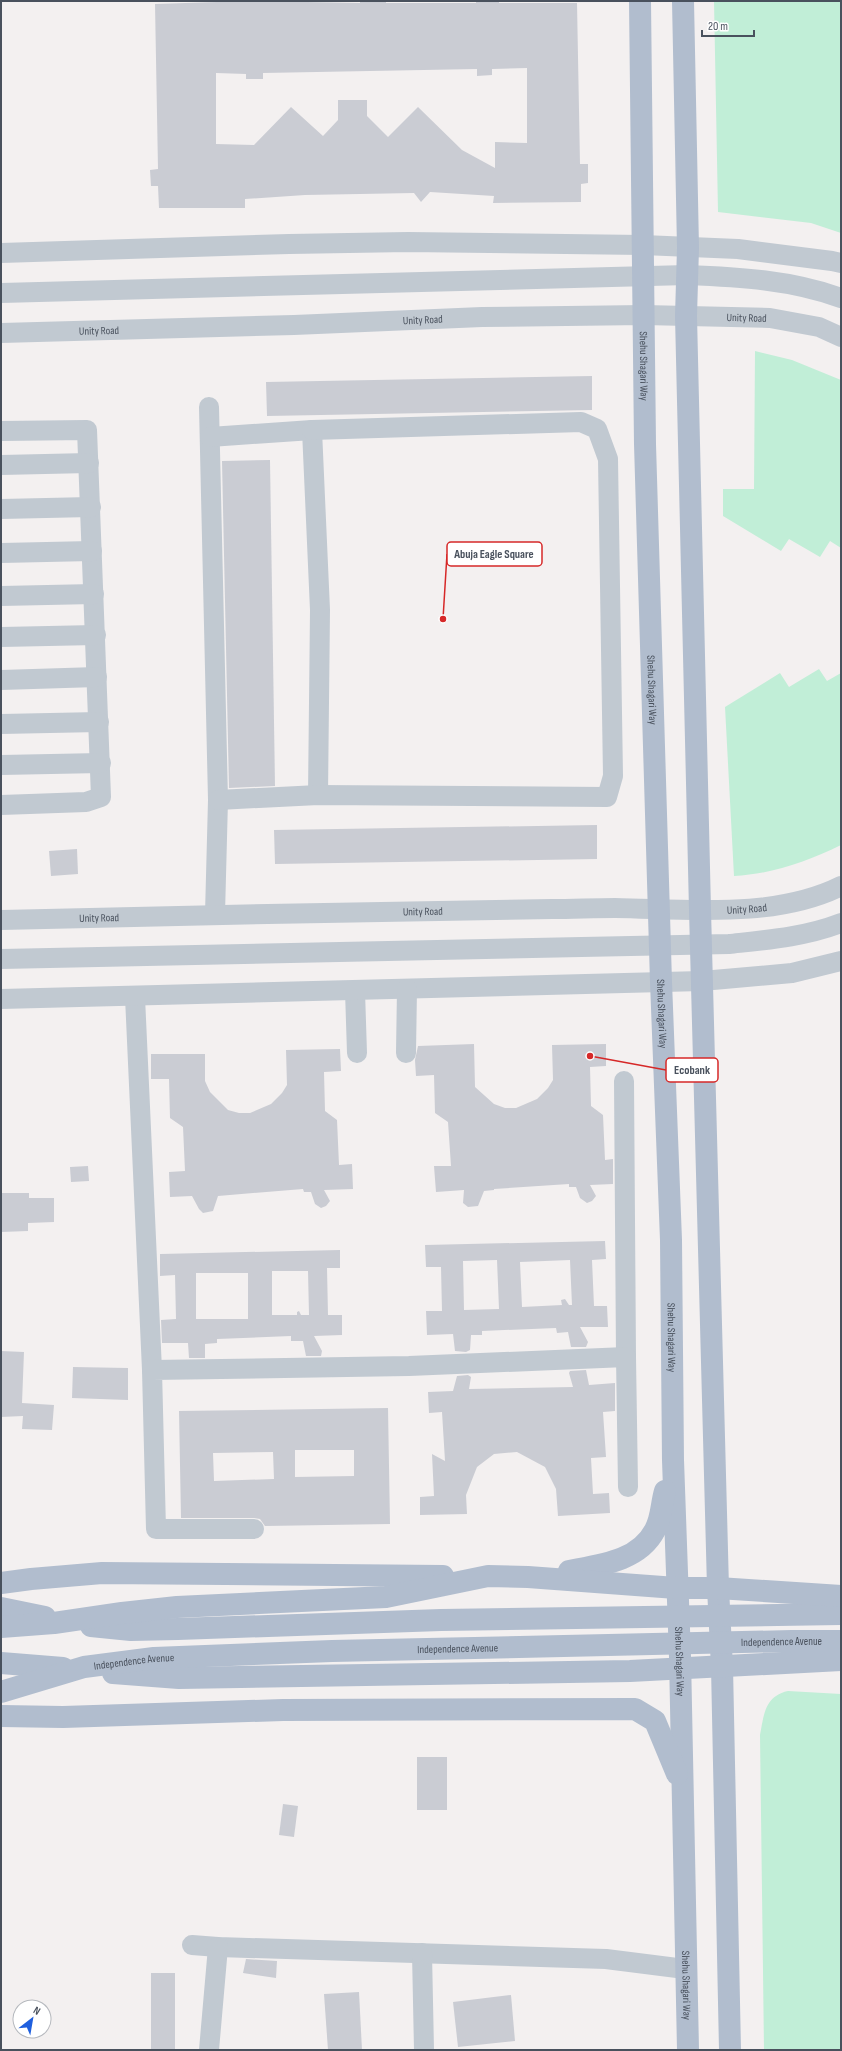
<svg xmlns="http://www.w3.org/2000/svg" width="842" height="2051" font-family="'Sofia Sans Condensed',sans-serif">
	<rect width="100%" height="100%" fill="#f3f0f0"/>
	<!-- green -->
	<g fill="#c1eed7">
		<path d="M 714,1 L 841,1 L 841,233 L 811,223 L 718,212 Z"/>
		<path d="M 755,351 L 792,360 L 841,380 L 841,548 L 830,541 L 820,557 L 789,539 L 781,551 L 723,516 L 723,489 L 754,489 Z"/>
		<path d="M 819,669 L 827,681 L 841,673 L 841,845 C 806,862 772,874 734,876 L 725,707 L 780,673 L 789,687 Z"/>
		<path d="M 788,1691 L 841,1694 L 841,2050 L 764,2050 L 760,1735 C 764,1714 765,1696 788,1691 Z"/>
	</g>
	<!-- building -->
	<g fill="#caccd3" fill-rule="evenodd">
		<path d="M 247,1 L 360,3 L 360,1 L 386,1 L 386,3 L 476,3 L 476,1 L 499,1 L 499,3 L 577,3 L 580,164 L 588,164 L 588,183 L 581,184 L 581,202 L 493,203 L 494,196 L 430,192 L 421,202 L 414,193 L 305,195 L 245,199 L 245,208 L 159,208 L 158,186 L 151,186 L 150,170 L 158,169 L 155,4 ZM 527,68 L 527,143 L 495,142 L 495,168 L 462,150 L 418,107 L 388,137 L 367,116 L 367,100 L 338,100 L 338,120 L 323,136 L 291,107 L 254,145 L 216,144 L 216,73 L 246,74 L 246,79 L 263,79 L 263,73 L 477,69 L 477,76 L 492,75 L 492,69 Z"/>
		<path d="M 592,376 L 592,410 L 267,416 L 266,382 Z"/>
		<path d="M 270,460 L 275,786 L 229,788 L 222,461 Z"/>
		<path d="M 597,825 L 597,859 L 275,864 L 274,830 Z"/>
		<path d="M 77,849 L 78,874 L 51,876 L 49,851 Z"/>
		<path d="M 474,1044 L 475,1087 L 494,1104 L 505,1108 L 516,1108 L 537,1099 L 548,1088 L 553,1080 L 552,1045 L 606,1044 L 606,1066 L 590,1067 L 591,1106 L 603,1115 L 605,1160 L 613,1159 L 613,1184 L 590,1185 L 596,1196 L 592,1201 L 587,1203 L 580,1198 L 576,1187 L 569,1187 L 569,1184 L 494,1189 L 494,1190 L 484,1191 L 478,1206 L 468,1207 L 463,1203 L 464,1190 L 436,1192 L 434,1166 L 451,1166 L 448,1122 L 435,1113 L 434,1075 L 416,1076 L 415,1060 L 418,1046 Z"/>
		<path d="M 340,1049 L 341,1071 L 324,1072 L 325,1111 L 337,1120 L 339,1165 L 352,1164 L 353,1189 L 324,1190 L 330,1201 L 326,1206 L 321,1208 L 315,1204 L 311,1192 L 304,1192 L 303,1189 L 218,1196 L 213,1211 L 203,1213 L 199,1209 L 192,1196 L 170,1197 L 169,1172 L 185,1171 L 183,1127 L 170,1118 L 169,1079 L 151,1079 L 151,1054 L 205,1054 L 205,1081 L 210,1092 L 228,1110 L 239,1113 L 250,1113 L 271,1104 L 282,1093 L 287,1085 L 286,1050 Z"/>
		<path d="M 88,1166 L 89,1181 L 71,1182 L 70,1167 Z"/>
		<path d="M 1,1193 L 29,1193 L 29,1198 L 54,1198 L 54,1222 L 28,1223 L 28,1231 L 1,1232 Z"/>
		<path d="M 605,1241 L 606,1259 L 592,1260 L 594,1306 L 607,1306 L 608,1327 L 580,1327 L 588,1342 L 586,1347 L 571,1347 L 568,1332 L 557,1333 L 556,1328 L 482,1331 L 482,1335 L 471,1335 L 470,1350 L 466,1352 L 455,1351 L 453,1334 L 427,1335 L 426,1311 L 442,1311 L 441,1267 L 426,1267 L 425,1245 ZM 497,1260 L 499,1309 L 464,1310 L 463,1261 ZM 570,1260 L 572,1305 L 569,1305 L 565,1299 L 561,1300 L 562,1305 L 522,1307 L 520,1262 Z"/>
		<path d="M 340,1250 L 340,1268 L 327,1268 L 328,1315 L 342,1315 L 342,1335 L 314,1336 L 322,1351 L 321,1356 L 306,1356 L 303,1341 L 291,1341 L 291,1336 L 217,1339 L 217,1343 L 205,1344 L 205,1358 L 189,1358 L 188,1343 L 162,1343 L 161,1320 L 176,1319 L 175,1275 L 160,1276 L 160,1254 ZM 272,1271 L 308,1271 L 309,1315 L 301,1315 L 299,1311 L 297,1312 L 297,1315 L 272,1315 ZM 196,1273 L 248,1273 L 248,1319 L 196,1319 Z"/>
		<path d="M 1,1351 L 24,1352 L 22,1403 L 54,1405 L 52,1430 L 22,1429 L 23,1416 L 1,1417 Z"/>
		<path d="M 73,1367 L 128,1368 L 128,1400 L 72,1398 Z"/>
		<path d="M 586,1370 L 589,1385 L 615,1383 L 615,1411 L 603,1412 L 606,1457 L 591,1458 L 593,1494 L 609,1493 L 610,1513 L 558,1516 L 556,1489 L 545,1467 L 517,1452 L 494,1454 L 477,1467 L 466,1495 L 467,1514 L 420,1515 L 420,1497 L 434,1496 L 432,1454 L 445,1461 L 442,1412 L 429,1413 L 428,1392 L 453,1391 L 457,1376 L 468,1375 L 471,1377 L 469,1389 L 573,1387 L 569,1373 L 570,1371 Z"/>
		<path d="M 388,1408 L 390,1524 L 265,1526 L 260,1519 L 254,1518 L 181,1518 L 179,1411 ZM 295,1450 L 354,1450 L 354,1476 L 295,1477 ZM 273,1452 L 274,1479 L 214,1481 L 213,1453 Z"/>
		<rect x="417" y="1757" width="30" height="53"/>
		<path d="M 283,1804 L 298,1806 L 294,1837 L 279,1835 Z"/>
		<path d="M 246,1959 L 277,1961 L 276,1978 L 243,1973 Z"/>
		<rect x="151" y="1973" width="24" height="77"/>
		<path d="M 359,1992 L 362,2050 L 328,2050 L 324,1994 Z"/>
		<path d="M 511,1995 L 515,2041 L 458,2047 L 453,2002 Z"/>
	</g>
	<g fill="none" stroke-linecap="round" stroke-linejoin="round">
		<!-- minor -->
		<g stroke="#c1c9d1" stroke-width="20">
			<path d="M 1,253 L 289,244 L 408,242 L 643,245 L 738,249 L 832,261 L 841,263"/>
			<path d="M 1,293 L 687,275 C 739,277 792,280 841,298"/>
			<path id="s1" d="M 1,333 L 294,325 L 482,317 L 644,315 L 770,318 L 819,327 L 841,337"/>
			<path d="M 209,407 L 218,800 L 215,914"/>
			<path d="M 1,431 L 87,430 L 101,797 L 86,802 L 1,805"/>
			<path d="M 210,437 L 312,430 L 320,610 L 318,795"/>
			<path d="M 1,465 L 89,463"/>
			<path d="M 1,509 L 91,507"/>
			<path d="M 1,553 L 92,551"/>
			<path d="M 1,596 L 94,594"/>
			<path d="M 1,637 L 96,635"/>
			<path d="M 1,680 L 97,677"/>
			<path d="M 1,724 L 99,722"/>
			<path d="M 1,765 L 101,763"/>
			<path d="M 218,800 L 318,795 L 607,797 L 613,776 L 608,459 L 597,429 L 581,422 L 312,430"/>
			<path id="s2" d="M 1,920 C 185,915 368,912 552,909 C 573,909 594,908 615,908 C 687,909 775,919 841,886"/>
			<path d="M 1,959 L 729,944 C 766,940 805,937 841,923"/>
			<path d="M 355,991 L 357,1053"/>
			<path d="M 135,997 L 152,1370"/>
			<path d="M 1,999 L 702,981 L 792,973 L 841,961"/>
			<path d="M 406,1053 L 407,989"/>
			<path d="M 624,1081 L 626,1357"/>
			<path d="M 254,1529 L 156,1529 L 152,1370 L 409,1366 L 626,1357 L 628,1487"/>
			<path d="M 192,1945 L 218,1947 L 606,1959 L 685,1969"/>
			<path d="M 422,1953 L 424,2050"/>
			<path d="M 209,2050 L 218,1947"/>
		</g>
		<!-- major -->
		<g stroke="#b1bdce" stroke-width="22">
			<path id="s3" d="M 640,1 L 645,444 L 661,982 L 671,1240 L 673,1460 L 680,1657 L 688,2050"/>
			<path d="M 683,1 L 688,248 L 686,316 L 700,910 L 718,1588 L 722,1667 L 730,2050"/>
			<path d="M 569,1571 C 601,1565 639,1561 655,1530 C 662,1517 661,1504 665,1491"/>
			<path d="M 1,1583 L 31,1579 L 102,1573 L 443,1576"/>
			<path d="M 1,1608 L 45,1617"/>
			<path d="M 91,1626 L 131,1630 L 178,1629 L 441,1620 L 841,1614"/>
			<path d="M 1,1627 L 54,1623 L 122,1613 L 177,1607 L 386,1597 L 488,1576 L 528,1577 L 676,1588 L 718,1588 L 841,1596"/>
			<path d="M 1,1663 L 63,1668"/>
			<path d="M 113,1673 L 179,1678 L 630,1671 L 841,1660"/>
			<path id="s4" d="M 1,1692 L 84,1667 L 154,1658 L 332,1651 L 792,1641 L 841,1641"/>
			<path d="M 1,1716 L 63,1717 L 283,1710 L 635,1709 L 655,1721 L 677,1774"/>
		</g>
	</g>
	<g text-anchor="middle" stroke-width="4" stroke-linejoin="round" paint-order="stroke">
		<!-- street labels -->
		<g font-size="11" fill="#49515d" stroke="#fff">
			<text dy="4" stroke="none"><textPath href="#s1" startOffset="746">Unity Road</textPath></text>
			<text dy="4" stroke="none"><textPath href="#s1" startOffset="422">Unity Road</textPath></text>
			<text dy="4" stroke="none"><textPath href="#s1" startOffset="98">Unity Road</textPath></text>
			<text dy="4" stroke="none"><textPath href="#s3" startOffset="365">Shehu Shagari Way</textPath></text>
			<text dy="4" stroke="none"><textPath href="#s3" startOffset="689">Shehu Shagari Way</textPath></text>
			<text dy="4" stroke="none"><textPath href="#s2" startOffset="746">Unity Road</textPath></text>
			<text dy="4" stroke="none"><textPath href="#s2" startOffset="422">Unity Road</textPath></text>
			<text dy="4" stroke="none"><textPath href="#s2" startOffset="98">Unity Road</textPath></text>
			<text dy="4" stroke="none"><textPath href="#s3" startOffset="1013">Shehu Shagari Way</textPath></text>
			<text dy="4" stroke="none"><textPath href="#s3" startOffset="1337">Shehu Shagari Way</textPath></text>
			<text dy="4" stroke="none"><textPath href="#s4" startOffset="785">Independence Avenue</textPath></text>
			<text dy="4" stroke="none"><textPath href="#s4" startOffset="461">Independence Avenue</textPath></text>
			<text dy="4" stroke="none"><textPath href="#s3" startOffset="1661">Shehu Shagari Way</textPath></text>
			<text dy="4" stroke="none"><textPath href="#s4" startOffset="137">Independence Avenue</textPath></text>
			<text dy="4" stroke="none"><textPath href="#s3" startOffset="1985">Shehu Shagari Way</textPath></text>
		</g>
	</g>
	<!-- callouts -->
	<path fill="none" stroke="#d62828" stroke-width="1.5" d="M443 619L447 554M590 1056L666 1070"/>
	<g fill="#d62828" stroke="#fff" stroke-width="1.5">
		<circle cx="443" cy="619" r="4"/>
		<circle cx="590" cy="1056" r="4"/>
	</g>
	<g fill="#fff" stroke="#d62828" stroke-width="1.5">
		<rect x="447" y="542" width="95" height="24" rx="4"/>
		<rect x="666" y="1058" width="52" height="24" rx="4"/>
	</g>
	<g font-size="12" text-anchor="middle" font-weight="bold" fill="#49515d">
		<text x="494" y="558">Abuja Eagle Square</text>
		<text x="692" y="1074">Ecobank</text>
	</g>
	<!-- border -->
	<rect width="842" height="2051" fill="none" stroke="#49515d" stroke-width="4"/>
	<!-- north arrow -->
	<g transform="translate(32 2019) rotate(31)"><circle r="19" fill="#ffffff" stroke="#b6b9be"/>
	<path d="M0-3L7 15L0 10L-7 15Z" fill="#1f5fde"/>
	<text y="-6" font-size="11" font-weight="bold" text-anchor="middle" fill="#49515d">N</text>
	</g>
	<!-- scale -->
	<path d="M702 30v6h52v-6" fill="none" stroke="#49515d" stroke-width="2"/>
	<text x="708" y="30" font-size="12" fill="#49515d" stroke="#ffffff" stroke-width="3" paint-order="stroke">20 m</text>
</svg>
